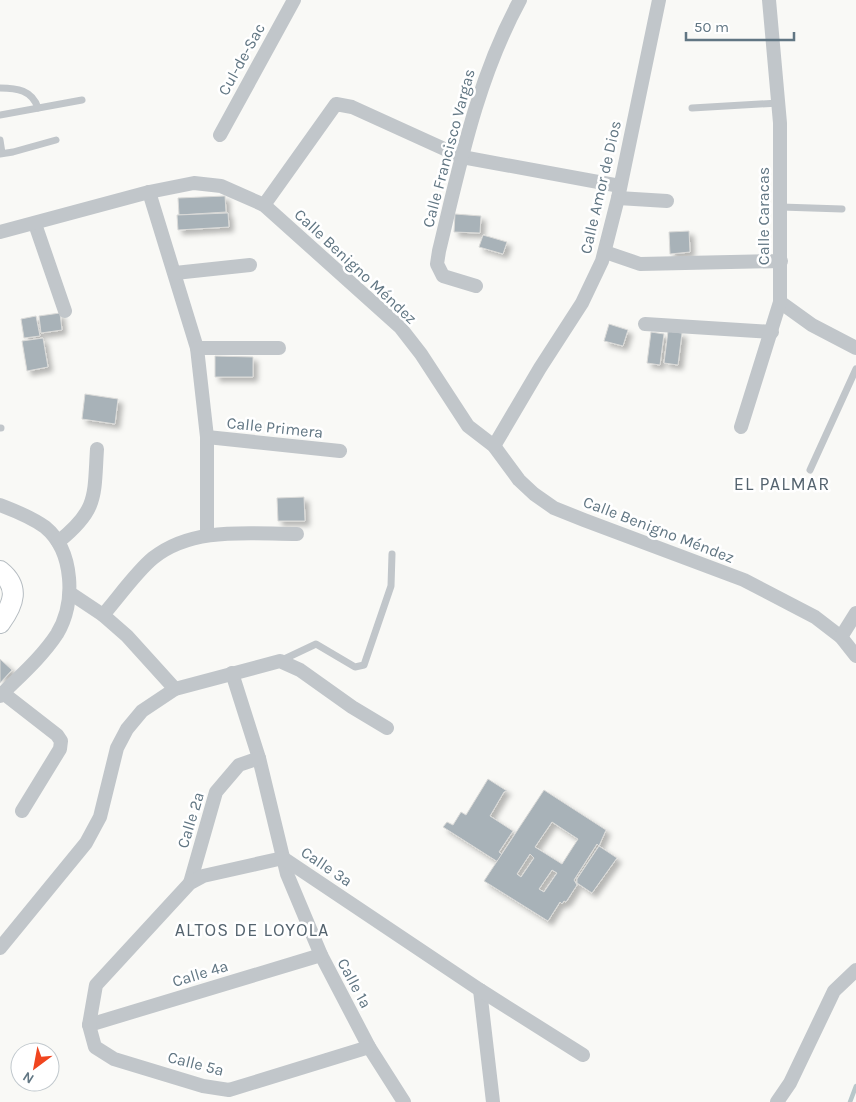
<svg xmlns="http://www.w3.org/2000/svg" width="856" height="1102" font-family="Karla,sans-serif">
	<defs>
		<filter id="shadow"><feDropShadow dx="4.5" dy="4.5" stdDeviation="2.5" flood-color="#0004"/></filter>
	</defs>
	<rect width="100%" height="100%" fill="#f9f9f6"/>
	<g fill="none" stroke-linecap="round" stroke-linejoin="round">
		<!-- stream -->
		<path stroke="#b8c7ca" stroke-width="4.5" d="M 850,1102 L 856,1086"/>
	</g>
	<!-- building -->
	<g fill="#a8b2b8" stroke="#dadad8" fill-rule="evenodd" filter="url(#shadow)">
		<path d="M 225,196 L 226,212 L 179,215 L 178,198 Z"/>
		<path d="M 228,213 L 229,227 L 178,230 L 177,215 Z"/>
		<path d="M 455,214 L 481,216 L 480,233 L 454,232 Z"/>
		<path d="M 689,231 L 690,252 L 670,254 L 669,232 Z"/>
		<path d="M 483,235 L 507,242 L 503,254 L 479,247 Z"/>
		<path d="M 60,313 L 62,330 L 41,333 L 39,316 Z"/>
		<path d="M 36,316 L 40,336 L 24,338 L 21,319 Z"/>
		<path d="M 609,324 L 628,330 L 623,346 L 604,341 Z"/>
		<path d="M 668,331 L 682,333 L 678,365 L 664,363 Z"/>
		<path d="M 651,332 L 664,334 L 660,365 L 647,363 Z"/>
		<path d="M 43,338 L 48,367 L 27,371 L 22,341 Z"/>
		<path d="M 215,356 L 253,357 L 253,377 L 215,377 Z"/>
		<path d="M 85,394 L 118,399 L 115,424 L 82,419 Z"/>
		<path d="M 304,497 L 305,521 L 278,521 L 277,498 Z"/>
		<path d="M 0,659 L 12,670 L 0,683 Z"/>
		<path d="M 488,779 L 507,791 L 504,792 L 490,816 L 513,831 L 499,852 L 503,855 L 498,862 L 443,827 L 447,822 L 453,825 L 461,812 L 466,815 Z"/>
		<path d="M 544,790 L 606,830 L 599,846 L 597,844 L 574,880 L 577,885 L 566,902 L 564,901 L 562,904 L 560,902 L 548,921 L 484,881 ZM 552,822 L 578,839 L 562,864 L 535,847 ZM 530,854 L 534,858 L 521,877 L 517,874 ZM 552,870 L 557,873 L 544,892 L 539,889 Z"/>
		<path d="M 599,846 L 617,858 L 592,893 L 577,883 L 577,879 Z"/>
	</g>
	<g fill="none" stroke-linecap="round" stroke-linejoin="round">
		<defs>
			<path id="secondary" d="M 0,571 C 20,587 14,604 0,623"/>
		</defs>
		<!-- secondary casing -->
		<use href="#secondary" stroke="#b5bcc1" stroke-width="22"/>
		<!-- lane -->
		<g stroke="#c1c6ca" stroke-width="7">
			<path d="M 0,88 C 17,88 32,90 38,108"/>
			<path d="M 692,108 L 779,103"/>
			<path d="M 0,115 L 82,100"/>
			<path d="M 0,140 L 2,153"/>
			<path d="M 0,154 L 13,152 L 56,140"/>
			<path d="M 781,207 L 842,209"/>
			<path d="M 0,428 L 1,428"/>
			<path d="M 810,470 L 856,369"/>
			<path d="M 280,661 L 316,644 L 355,667 L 364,665 L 391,586 L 392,554"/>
		</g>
		<!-- street -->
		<g stroke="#c1c6ca" stroke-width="14">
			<path d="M 220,135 L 294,0"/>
			<path d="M 149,192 L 197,348 L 207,437 L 207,535"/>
			<path d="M 618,198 L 667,201"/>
			<path d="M 264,205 L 336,104 L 352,107 L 462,157 L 620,186"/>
			<path d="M 35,224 L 65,311"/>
			<path d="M 0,232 L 149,192 L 194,183 L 221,186 L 264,205 L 400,327 L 421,354 L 468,426 L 494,446 L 519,480 L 534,494 L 554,508 L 584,520 L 744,580 L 815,617 L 841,637 L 856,656"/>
			<path d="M 605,252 L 640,264 L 781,261"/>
			<path d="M 175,273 L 250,265"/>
			<path d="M 476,286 L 443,276 L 437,264 L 439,251 C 460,164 477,79 520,0"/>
			<path d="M 780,302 L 812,325 L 856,348"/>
			<path d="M 645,324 L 772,332"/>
			<path d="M 197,348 L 279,348"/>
			<path d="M 741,427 L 780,302 L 780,123 L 769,0"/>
			<path d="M 207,437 L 340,451"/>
			<path d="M 494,446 L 540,368 L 582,303 L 602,261 L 618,198 L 659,0"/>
			<path d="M 0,505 C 16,511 31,517 45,527 C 74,551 76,603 57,634 C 42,657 19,677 0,696"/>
			<path d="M 58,542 C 98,510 94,497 97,449"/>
			<path d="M 70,593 L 103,615 L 127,636 L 175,689"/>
			<path d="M 103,615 C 118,598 136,572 153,558 C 193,526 249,534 297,534"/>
			<path d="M 841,637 L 856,613"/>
			<path d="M 232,673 L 259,758 L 287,874 L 321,955 L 369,1047 L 404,1102"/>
			<path d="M 3,693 L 57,735 L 61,741 L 60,749 L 22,811"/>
			<path d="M 190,883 L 216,792 L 239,765 L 259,758"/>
			<path d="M 0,948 L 86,843 L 100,817 L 117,748 L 127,729 L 142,711 L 175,689 L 280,661 L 300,670 L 352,707 L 387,728"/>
			<path d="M 480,990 L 493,1102"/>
			<path d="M 89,1025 L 321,955"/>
			<path d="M 369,1047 L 229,1090 L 203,1086 L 114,1059 L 95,1047 L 89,1025 L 96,985 L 190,883 L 203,876 L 283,858 L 480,990 L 583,1055"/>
			<path d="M 777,1102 L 790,1083 L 834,991 L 856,970"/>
		</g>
		<!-- secondary -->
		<use href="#secondary" stroke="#fff" stroke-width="20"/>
	</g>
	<g text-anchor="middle" stroke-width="5" stroke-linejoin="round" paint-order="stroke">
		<!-- street labels -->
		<g font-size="16" fill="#617683" stroke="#fff">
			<text transform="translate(241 59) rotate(-61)" y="6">Cul-de-Sac</text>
			<text transform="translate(448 148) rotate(-75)" y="6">Calle Francisco Vargas</text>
			<text transform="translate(600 187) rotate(-77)" y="6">Calle Amor de Dios</text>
			<text transform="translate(763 216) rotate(-90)" y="6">Calle Caracas</text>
			<text transform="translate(356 266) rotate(43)" y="6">Calle Benigno Méndez</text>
			<text transform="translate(275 427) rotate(6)" y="6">Calle Primera</text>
			<text transform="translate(659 529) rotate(21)" y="6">Calle Benigno Méndez</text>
			<text transform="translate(190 820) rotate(-73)" y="6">Calle 2a</text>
			<text transform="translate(327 866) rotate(34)" y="6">Calle 3a</text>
			<text transform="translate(200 973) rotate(-17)" y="6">Calle 4a</text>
			<text transform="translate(355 983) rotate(62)" y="6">Calle 1a</text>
			<text transform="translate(196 1063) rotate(14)" y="6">Calle 5a</text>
		</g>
		<!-- neighbourhood labels -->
		<g font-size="18" letter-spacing="1" fill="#54636e" stroke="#fff">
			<text x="782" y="490">EL PALMAR</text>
			<text x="252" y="936">ALTOS DE LOYOLA</text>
		</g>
	</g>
	<!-- north arrow -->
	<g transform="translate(35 1067) rotate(212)"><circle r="24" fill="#ffffff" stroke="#c0c8cd"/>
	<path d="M0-4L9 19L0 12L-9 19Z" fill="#f0451f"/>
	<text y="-8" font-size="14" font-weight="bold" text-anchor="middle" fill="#617683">N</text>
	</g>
	<!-- scale -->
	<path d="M686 32v8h108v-8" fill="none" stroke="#617683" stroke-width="2.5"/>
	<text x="694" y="32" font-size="15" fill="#617683" stroke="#ffffff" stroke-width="4" paint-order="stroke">50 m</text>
</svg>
